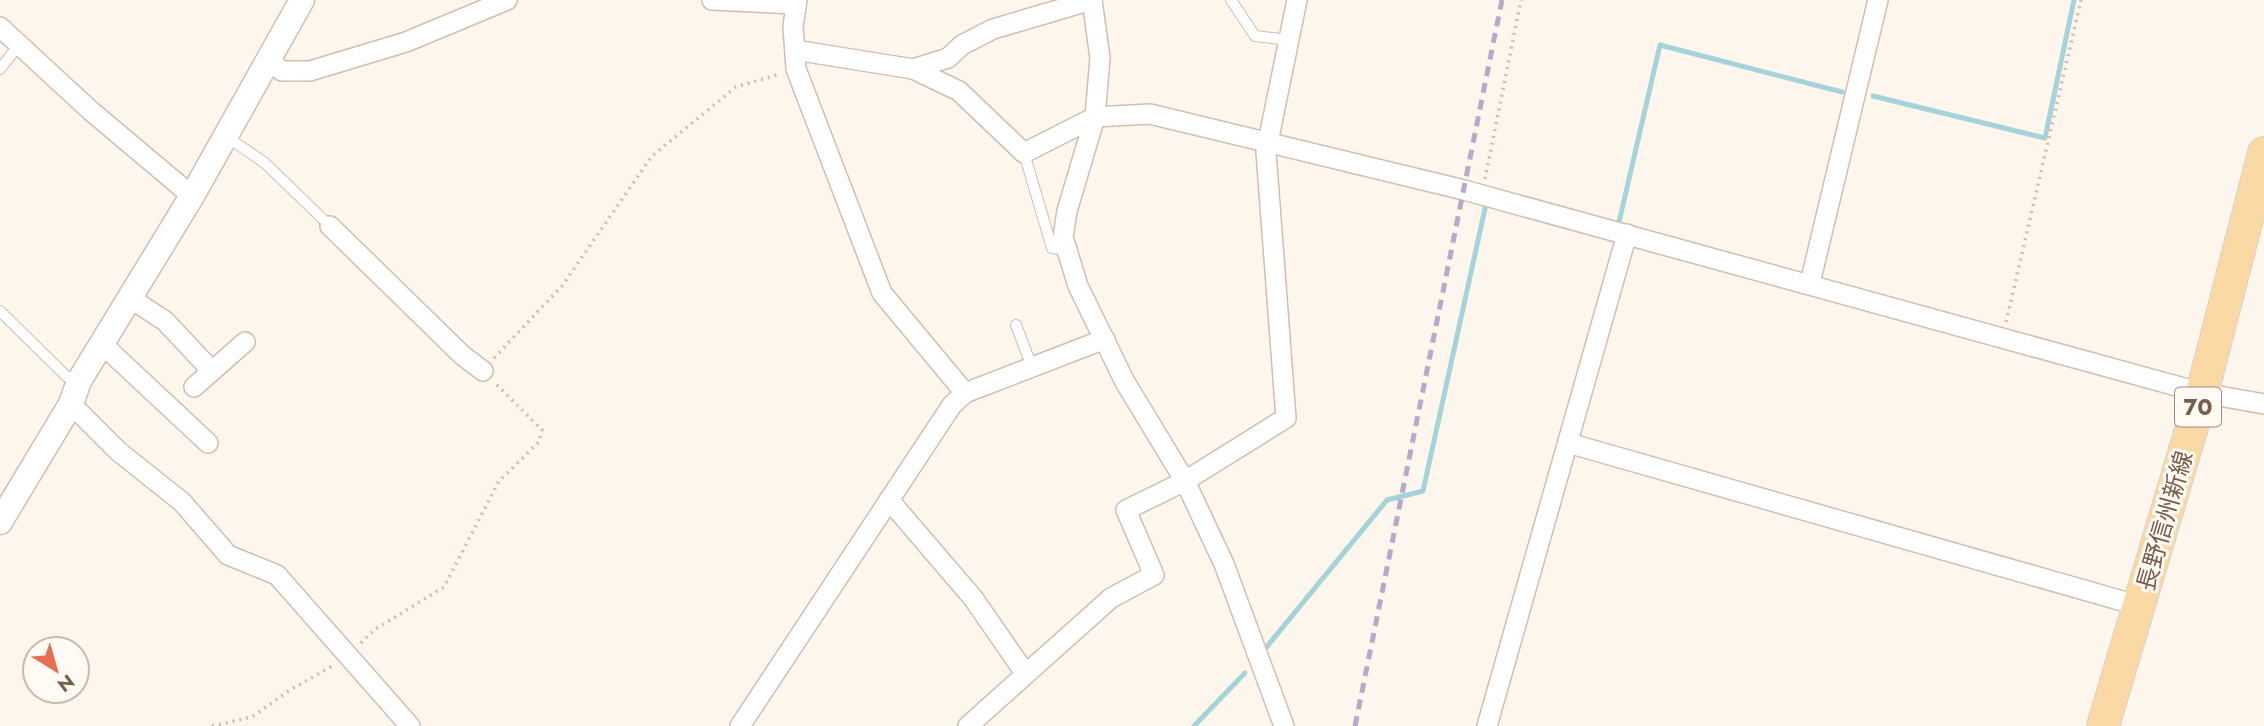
<svg xmlns="http://www.w3.org/2000/svg" width="2264" height="726" font-family="Jost,'Noto Sans JP',sans-serif">
	<rect width="100%" height="100%" fill="#fdf6ec"/>
	<g fill="none" stroke-linecap="round" stroke-linejoin="round">
		<!-- stream -->
		<g stroke="#a5d3da" stroke-width="5">
			<path d="M 1873,96 L 2045,138 L 2074,0"/>
			<path d="M 1619,222 L 1660,45 L 1842,92"/>
			<path d="M 1264,650 L 1387,500 L 1423,491 L 1486,204"/>
			<path d="M 1194,726 L 1245,673"/>
		</g>
		<defs>
			<g id="service">
				<path d="M 1231,0 L 1255,36 L 1289,40"/>
				<path d="M 0,69 L 19,45"/>
				<path d="M 227,137 L 265,163 L 330,226"/>
				<path d="M 1024,153 L 1052,248 L 1067,250"/>
				<path d="M 0,311 L 66,376 L 79,381"/>
				<path d="M 1016,325 L 1032,367"/>
			</g>
			<g id="minor">
				<path d="M 712,0 L 796,4"/>
				<path d="M 797,0 L 793,26 L 796,69 L 882,293 L 965,393"/>
				<path d="M 1092,0 L 1100,58 L 1095,117 L 1067,211 L 1063,237 L 1078,286 L 1125,382 L 1185,481 L 1224,564 L 1284,726"/>
				<path d="M 0,27 L 91,111 L 192,196"/>
				<path d="M 795,50 L 913,69 L 959,91 L 1024,153 L 1095,117 L 1150,114 L 1464,190 L 2202,393 L 2264,404"/>
				<path d="M 268,60 L 282,71 L 310,71 L 406,42 L 507,0"/>
				<path d="M 913,69 L 948,58 L 962,45 L 993,29 L 1092,0"/>
				<path d="M 330,226 L 462,355 L 483,371"/>
				<path d="M 1810,283 L 1878,0"/>
				<path d="M 130,298 L 165,321 L 212,371"/>
				<path d="M 102,344 L 208,443"/>
				<path d="M 194,387 L 245,342"/>
				<path d="M 71,404 L 118,451 L 182,502 L 228,555 L 277,575 L 410,726"/>
				<path d="M 1568,443 L 2140,606"/>
				<path d="M 889,500 L 973,598 L 1025,673"/>
				<path d="M 740,726 L 952,405 L 965,393 L 1105,339"/>
				<path d="M 968,726 L 1111,598 L 1154,575 L 1126,510 L 1185,481 L 1286,418 L 1266,152 L 1297,0"/>
				<path d="M 1487,726 L 1627,234"/>
			</g>
			<path id="tertiary" d="M 0,522 L 71,404 L 79,381 L 192,196 L 302,0"/>
			<path id="primary" d="M 2103,726 L 2202,393 L 2264,153"/>
		</defs>
		<!-- service casing -->
		<use href="#service" stroke="#d1beb0" stroke-width="12"/>
		<!-- minor casing -->
		<use href="#minor" stroke="#d1beb0" stroke-width="22"/>
		<!-- tertiary casing -->
		<use href="#tertiary" stroke="#d1beb0" stroke-width="27"/>
		<!-- primary casing -->
		<use href="#primary" stroke="#dad1cd" stroke-width="34"/>
		<!-- path -->
		<g stroke="#d9b8a5" stroke-width="3.5" stroke-dasharray="2 5" stroke-linecap="butt">
			<path d="M 1485,179 L 1521,0"/>
			<path d="M 2006,322 L 2081,0"/>
			<path d="M 494,358 L 562,286 L 652,156 L 736,87 L 780,74"/>
			<path d="M 361,643 L 374,630 L 444,587 L 499,481 L 539,442 L 542,430 L 496,384"/>
			<path d="M 212,726 L 252,717 L 290,690 L 334,665"/>
		</g>
		<!-- service -->
		<use href="#service" stroke="#fff" stroke-width="10"/>
		<!-- minor -->
		<use href="#minor" stroke="#fff" stroke-width="19"/>
		<!-- tertiary -->
		<use href="#tertiary" stroke="#fff" stroke-width="24"/>
		<!-- primary -->
		<use href="#primary" stroke="#fbd9a5" stroke-width="32"/>
		<!-- rail -->
		<path stroke="#b9a8c9" stroke-width="5" stroke-dasharray="10 7" stroke-linecap="butt" d="M 1355,726 L 1502,0"/>
	</g>
	<g text-anchor="middle" stroke-width="6" stroke-linejoin="round" paint-order="stroke">
		<!-- shield labels -->
		<rect fill="#fffaf3" stroke="#a28b7f" stroke-width="2" x="2175" y="387.5" width="46" height="39" rx="5"/>
		<g font-size="23" font-weight="bold" fill="#7a5c4d">
			<text x="2198" y="415">70</text>
		</g>
		<!-- street labels -->
		<g font-size="24" fill="#7a5c4d" stroke="#fffaf3">
			<text transform="translate(2165 521) rotate(-74)" y="8">長野信州新線</text>
		</g>
	</g>
	<!-- north arrow -->
	<g transform="translate(56 670) rotate(143)"><circle r="33" fill="#fffaf3" stroke="#cabbb1" stroke-width="2"/>
	<path d="M0-5L12 26L0 18L-12 26Z" fill="#e76f51"/>
	<text y="-10" font-size="19" font-weight="bold" text-anchor="middle" fill="#7a5c4d">N</text>
	</g>
</svg>
